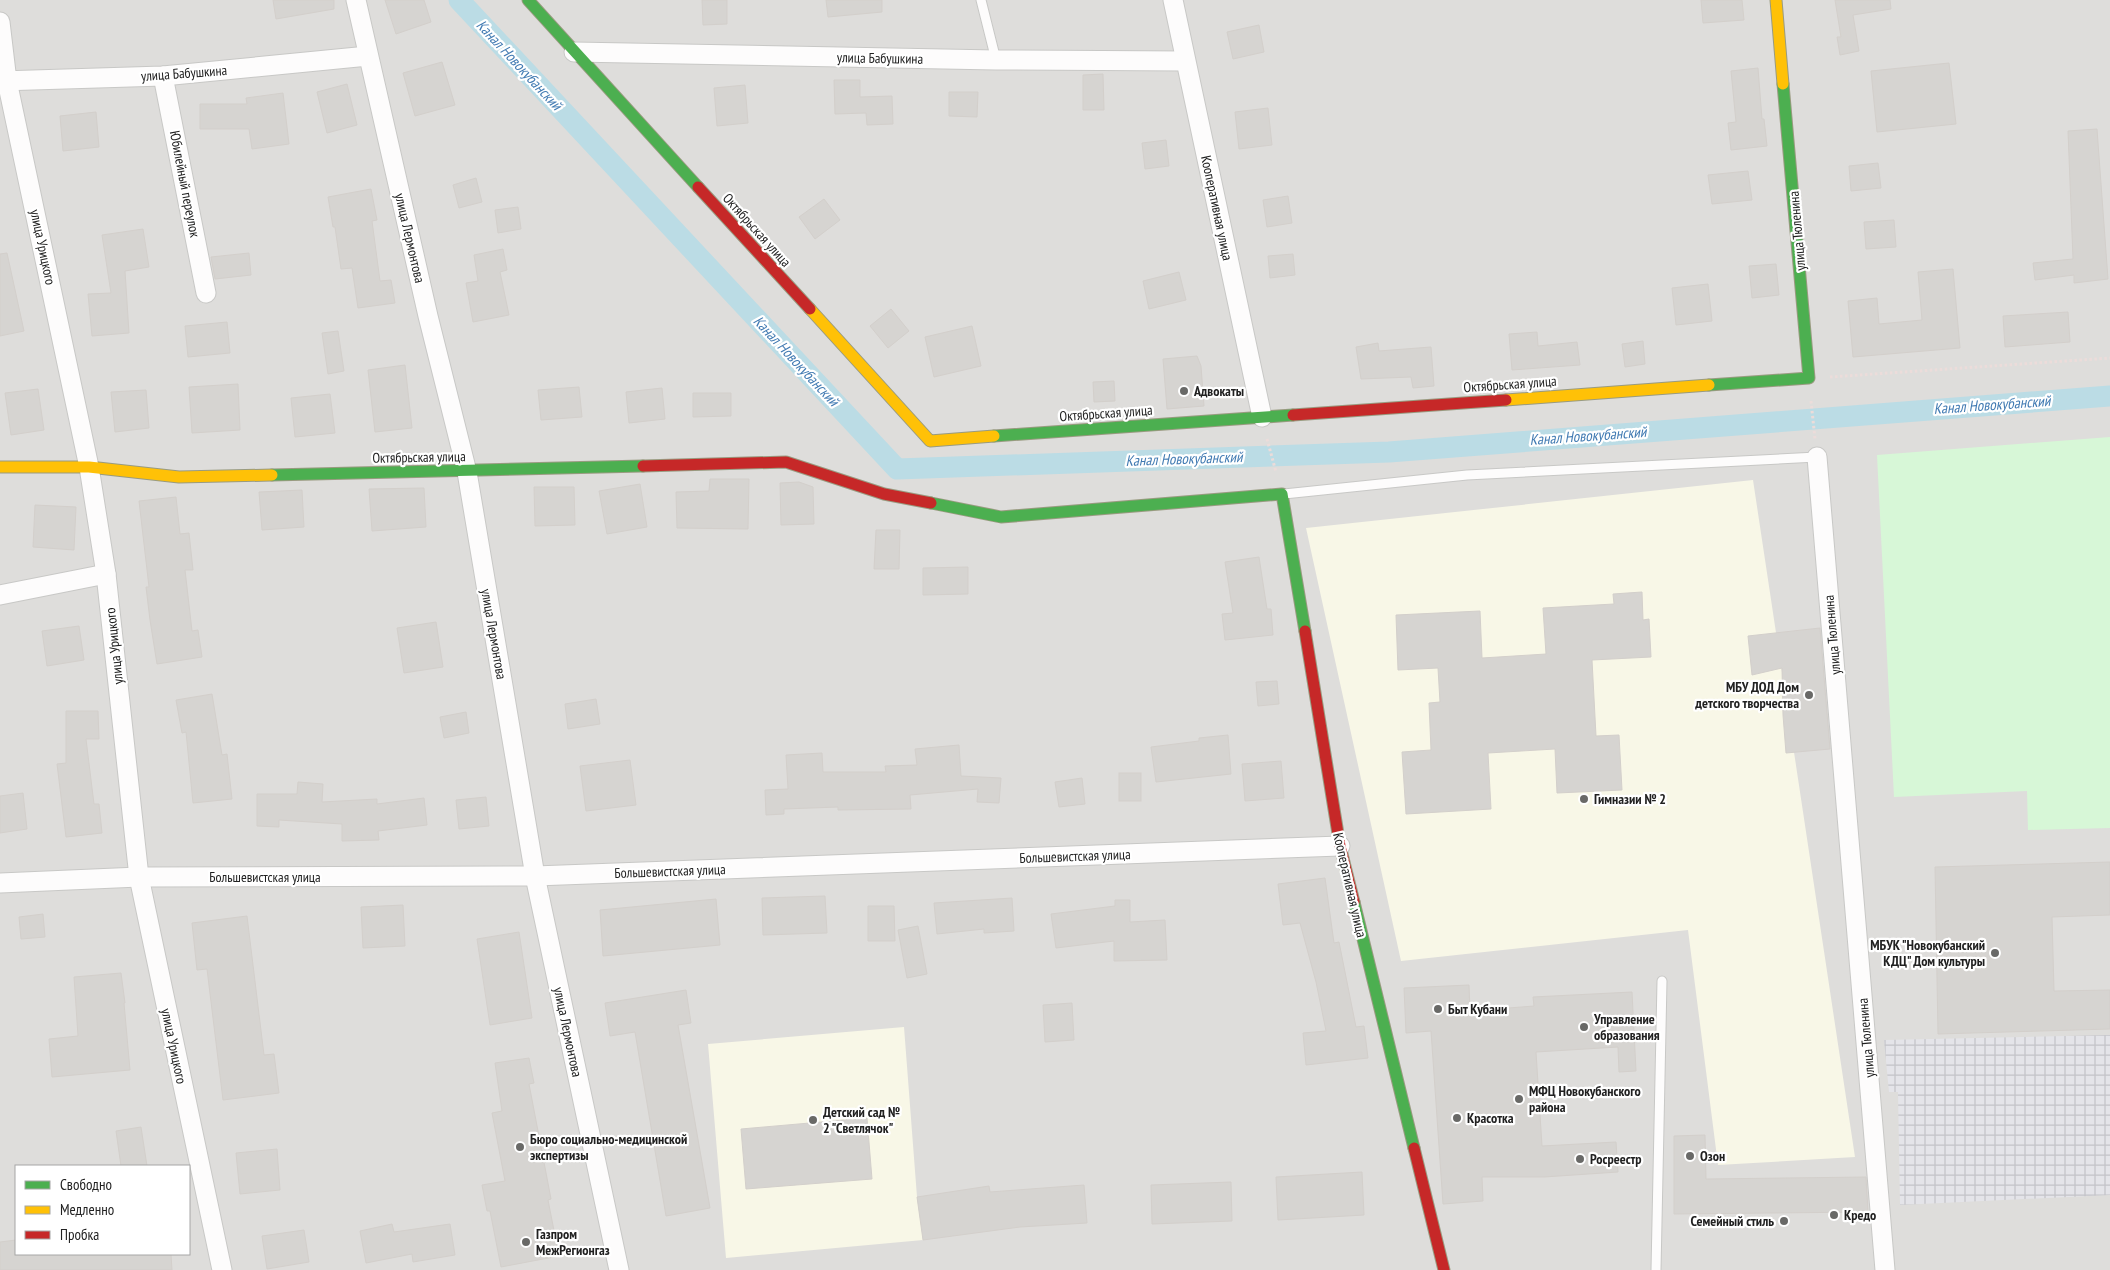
<svg xmlns="http://www.w3.org/2000/svg" width="2110" height="1270" font-family="'PT Sans Narrow',sans-serif">
	<defs>
		<pattern id="plaza-grid" width="8" height="8" patternUnits="userSpaceOnUse" patternTransform="scale(1.25)"><rect width="8" height="8" fill="#e4e4e9"/><path d="M0 4h8M4 0v8" fill="none" stroke="#c3c3c8"/></pattern>
	</defs>
	<rect width="100%" height="100%" fill="#efeeea"/>
	<!-- residential -->
	<path fill="#dedddb" fill-rule="evenodd" d="M 0,0 L 2110,0 L 2110,1270 L 0,1270 ZM 16,1166 L 189,1166 L 189,1254 L 16,1254 Z"/>
	<!-- education -->
	<g fill="#f8f7e7">
		<path d="M 1753,480 L 1855,1157 L 1718,1165 L 1688,930 L 1401,961 L 1306,528 Z"/>
		<path d="M 904,1027 L 917,1197 L 923,1240 L 726,1258 L 708,1044 Z"/>
	</g>
	<!-- park -->
	<path fill="#d7f7d7" d="M 2110,437 L 2110,828 L 2028,830 L 2027,791 L 1894,797 L 1877,455 Z"/>
	<!-- plaza -->
	<path fill="url(#plaza-grid)" d="M 2110,1035 L 2110,1195 L 1900,1205 L 1898,1092 L 1889,1092 L 1884,1040 Z"/>
	<g fill="none" stroke-linecap="round" stroke-linejoin="round">
		<!-- canal -->
		<path stroke="#bbdce5" stroke-width="21" d="M 459,0 L 897,469 L 1389,452 L 2110,396"/>
	</g>
	<!-- building -->
	<g fill="#d6d4d1" stroke="#d3cfcb">
		<path d="M 273,0 L 334,0 L 334,9 L 276,19 Z"/>
		<path d="M 385,0 L 424,0 L 431,22 L 396,34 Z"/>
		<path d="M 702,0 L 727,0 L 727,24 L 703,25 Z"/>
		<path d="M 826,0 L 882,0 L 882,12 L 828,17 Z"/>
		<path d="M 1701,0 L 1742,0 L 1744,20 L 1703,23 Z"/>
		<path d="M 1835,0 L 1890,0 L 1891,9 L 1853,15 L 1859,51 L 1840,55 L 1837,37 L 1841,37 Z"/>
		<path d="M 1259,25 L 1264,52 L 1233,59 L 1227,32 Z"/>
		<path d="M 442,62 L 455,105 L 415,116 L 403,73 Z"/>
		<path d="M 1949,63 L 1956,124 L 1877,132 L 1871,71 Z"/>
		<path d="M 1758,68 L 1762,119 L 1764,119 L 1767,146 L 1731,150 L 1728,123 L 1736,122 L 1731,71 Z"/>
		<path d="M 1103,74 L 1104,110 L 1083,110 L 1083,75 Z"/>
		<path d="M 834,80 L 860,80 L 860,97 L 892,96 L 893,124 L 867,125 L 866,113 L 835,114 Z"/>
		<path d="M 347,84 L 357,125 L 327,133 L 317,92 Z"/>
		<path d="M 745,85 L 748,123 L 717,126 L 714,88 Z"/>
		<path d="M 949,92 L 978,92 L 977,117 L 949,116 Z"/>
		<path d="M 283,93 L 289,144 L 252,149 L 249,129 L 200,129 L 200,104 L 247,104 L 246,98 Z"/>
		<path d="M 1268,108 L 1272,145 L 1239,149 L 1235,112 Z"/>
		<path d="M 96,112 L 99,147 L 63,151 L 60,116 Z"/>
		<path d="M 2097,129 L 2108,279 L 2074,283 L 2074,275 L 2035,280 L 2033,263 L 2073,259 L 2068,131 Z"/>
		<path d="M 1166,140 L 1169,166 L 1145,169 L 1142,143 Z"/>
		<path d="M 1878,163 L 1881,188 L 1851,191 L 1849,166 Z"/>
		<path d="M 1748,171 L 1752,200 L 1712,204 L 1708,175 Z"/>
		<path d="M 476,178 L 482,202 L 459,208 L 453,185 Z"/>
		<path d="M 371,189 L 377,220 L 372,221 L 380,281 L 391,280 L 395,303 L 358,308 L 352,268 L 341,269 L 335,227 L 333,227 L 328,197 Z"/>
		<path d="M 1288,196 L 1292,223 L 1267,227 L 1263,200 Z"/>
		<path d="M 824,199 L 840,220 L 815,239 L 799,217 Z"/>
		<path d="M 518,207 L 521,229 L 498,233 L 495,210 Z"/>
		<path d="M 1894,220 L 1896,247 L 1866,249 L 1864,222 Z"/>
		<path d="M 143,229 L 149,267 L 125,271 L 129,333 L 92,336 L 88,294 L 111,293 L 102,235 Z"/>
		<path d="M 503,249 L 507,270 L 500,272 L 509,315 L 473,322 L 466,283 L 478,281 L 474,255 Z"/>
		<path d="M 7,253 L 24,331 L 0,336 L 0,254 Z"/>
		<path d="M 249,253 L 251,275 L 215,279 L 211,257 Z"/>
		<path d="M 1293,254 L 1295,275 L 1270,278 L 1268,256 Z"/>
		<path d="M 1776,264 L 1779,295 L 1752,298 L 1749,266 Z"/>
		<path d="M 1953,269 L 1960,348 L 1853,357 L 1848,301 L 1877,298 L 1879,324 L 1922,320 L 1918,272 Z"/>
		<path d="M 1179,272 L 1186,300 L 1149,309 L 1143,281 Z"/>
		<path d="M 1708,284 L 1712,321 L 1676,325 L 1672,288 Z"/>
		<path d="M 891,309 L 909,331 L 888,348 L 870,326 Z"/>
		<path d="M 2068,312 L 2070,342 L 2005,347 L 2003,316 Z"/>
		<path d="M 227,322 L 230,353 L 188,357 L 185,326 Z"/>
		<path d="M 972,326 L 981,366 L 934,377 L 925,337 Z"/>
		<path d="M 338,331 L 344,371 L 328,374 L 322,333 Z"/>
		<path d="M 1537,332 L 1538,346 L 1577,342 L 1580,365 L 1512,370 L 1509,334 Z"/>
		<path d="M 1643,341 L 1645,364 L 1625,367 L 1622,344 Z"/>
		<path d="M 1378,343 L 1379,351 L 1431,347 L 1434,386 L 1413,388 L 1411,377 L 1361,379 L 1356,347 Z"/>
		<path d="M 1197,356 L 1201,366 L 1204,406 L 1167,409 L 1163,359 Z"/>
		<path d="M 405,365 L 412,428 L 375,432 L 368,370 Z"/>
		<path d="M 1114,381 L 1115,401 L 1094,402 L 1093,382 Z"/>
		<path d="M 238,384 L 240,430 L 192,433 L 189,387 Z"/>
		<path d="M 579,387 L 582,417 L 541,420 L 538,390 Z"/>
		<path d="M 662,388 L 665,419 L 629,423 L 626,392 Z"/>
		<path d="M 38,389 L 44,430 L 11,435 L 5,393 Z"/>
		<path d="M 146,390 L 149,428 L 115,432 L 111,392 Z"/>
		<path d="M 693,393 L 731,393 L 731,416 L 693,417 Z"/>
		<path d="M 330,394 L 335,433 L 295,437 L 291,398 Z"/>
		<path d="M 710,479 L 749,479 L 748,529 L 677,528 L 676,492 L 709,491 Z"/>
		<path d="M 799,482 L 813,487 L 814,524 L 781,525 L 780,483 Z"/>
		<path d="M 640,484 L 647,527 L 607,534 L 599,491 Z"/>
		<path d="M 534,487 L 574,487 L 575,525 L 535,526 Z"/>
		<path d="M 424,488 L 426,527 L 372,531 L 369,489 Z"/>
		<path d="M 302,490 L 304,527 L 262,530 L 259,492 Z"/>
		<path d="M 176,497 L 180,534 L 189,533 L 193,570 L 185,570 L 192,631 L 198,630 L 202,657 L 157,664 L 150,620 L 146,587 L 149,587 L 139,501 Z"/>
		<path d="M 35,505 L 76,507 L 74,550 L 33,547 Z"/>
		<path d="M 876,530 L 900,530 L 899,569 L 874,569 Z"/>
		<path d="M 1259,557 L 1267,609 L 1271,609 L 1273,635 L 1225,640 L 1222,614 L 1233,613 L 1225,562 Z"/>
		<path d="M 968,567 L 968,594 L 923,595 L 923,568 Z"/>
		<path d="M 1642,592 L 1643,620 L 1649,619 L 1651,657 L 1592,660 L 1596,736 L 1619,735 L 1622,790 L 1557,793 L 1555,749 L 1488,753 L 1491,809 L 1406,814 L 1402,752 L 1431,750 L 1429,703 L 1440,702 L 1438,668 L 1398,670 L 1396,615 L 1480,611 L 1482,658 L 1546,654 L 1543,608 L 1614,604 L 1613,594 Z"/>
		<path d="M 436,622 L 443,667 L 404,673 L 397,628 Z"/>
		<path d="M 79,626 L 84,660 L 47,666 L 42,631 Z"/>
		<path d="M 1820,628 L 1830,749 L 1786,753 L 1783,715 L 1782,668 L 1752,675 L 1748,636 Z"/>
		<path d="M 1277,681 L 1279,704 L 1258,706 L 1256,682 Z"/>
		<path d="M 212,694 L 222,755 L 227,754 L 232,799 L 193,803 L 186,732 L 182,733 L 176,700 Z"/>
		<path d="M 596,699 L 600,724 L 568,729 L 565,704 Z"/>
		<path d="M 66,711 L 98,711 L 99,739 L 86,739 L 94,804 L 99,804 L 102,833 L 66,837 L 57,764 L 66,763 Z"/>
		<path d="M 466,712 L 469,733 L 444,738 L 440,717 Z"/>
		<path d="M 1228,735 L 1231,774 L 1156,782 L 1151,747 L 1199,741 L 1199,738 Z"/>
		<path d="M 959,745 L 961,776 L 1001,778 L 999,803 L 977,802 L 978,789 L 910,795 L 911,809 L 838,810 L 838,807 L 784,809 L 784,814 L 766,815 L 765,790 L 788,789 L 786,755 L 822,753 L 823,772 L 886,772 L 885,766 L 917,765 L 915,749 Z"/>
		<path d="M 630,760 L 636,805 L 586,811 L 580,766 Z"/>
		<path d="M 1281,761 L 1284,798 L 1245,801 L 1242,764 Z"/>
		<rect x="1119" y="773" width="22" height="28"/>
		<path d="M 1082,778 L 1085,804 L 1059,807 L 1055,782 Z"/>
		<path d="M 298,782 L 323,784 L 322,802 L 377,799 L 377,804 L 424,798 L 427,825 L 378,831 L 379,840 L 342,841 L 342,824 L 279,820 L 279,827 L 257,826 L 257,794 L 297,794 Z"/>
		<path d="M 23,793 L 27,829 L 0,833 L 0,796 Z"/>
		<path d="M 486,797 L 489,826 L 459,829 L 456,800 Z"/>
		<path d="M 2110,862 L 2110,915 L 2052,917 L 2054,991 L 2110,990 L 2110,1029 L 1938,1034 L 1935,867 Z"/>
		<path d="M 1325,878 L 1334,943 L 1339,942 L 1356,1027 L 1364,1026 L 1368,1058 L 1306,1065 L 1303,1033 L 1326,1031 L 1316,982 L 1300,923 L 1283,925 L 1278,884 Z"/>
		<path d="M 825,896 L 827,933 L 763,935 L 762,898 Z"/>
		<path d="M 1012,898 L 1014,931 L 984,933 L 984,929 L 937,934 L 934,903 Z"/>
		<path d="M 716,899 L 720,945 L 603,956 L 600,910 Z"/>
		<path d="M 1115,900 L 1130,900 L 1130,922 L 1165,920 L 1167,960 L 1114,961 L 1114,941 L 1056,948 L 1051,914 L 1115,906 Z"/>
		<path d="M 403,905 L 405,946 L 363,948 L 361,907 Z"/>
		<path d="M 868,906 L 894,906 L 895,941 L 868,941 Z"/>
		<path d="M 43,914 L 45,937 L 21,939 L 19,917 Z"/>
		<path d="M 247,916 L 264,1055 L 274,1054 L 279,1093 L 223,1100 L 207,969 L 197,970 L 192,923 Z"/>
		<path d="M 918,926 L 927,974 L 907,978 L 898,930 Z"/>
		<path d="M 519,932 L 532,1018 L 490,1025 L 477,939 Z"/>
		<path d="M 121,973 L 125,1003 L 124,1003 L 130,1070 L 52,1077 L 49,1039 L 78,1036 L 74,977 Z"/>
		<path d="M 1469,985 L 1470,1011 L 1534,1006 L 1533,997 L 1632,992 L 1636,1071 L 1619,1072 L 1618,1047 L 1536,1052 L 1542,1146 L 1616,1142 L 1618,1172 L 1544,1177 L 1482,1177 L 1483,1201 L 1443,1204 L 1431,1031 L 1406,1033 L 1404,988 Z"/>
		<path d="M 686,990 L 691,1023 L 678,1025 L 710,1208 L 666,1216 L 635,1032 L 610,1036 L 605,1003 Z"/>
		<path d="M 1072,1003 L 1074,1040 L 1045,1042 L 1043,1005 Z"/>
		<path d="M 529,1058 L 534,1083 L 529,1084 L 551,1199 L 548,1200 L 559,1256 L 501,1267 L 490,1211 L 487,1211 L 482,1185 L 505,1181 L 492,1113 L 502,1111 L 495,1063 Z"/>
		<path d="M 867,1118 L 872,1179 L 746,1189 L 741,1129 Z"/>
		<path d="M 141,1127 L 147,1166 L 121,1166 L 116,1131 Z"/>
		<path d="M 1705,1135 L 1706,1179 L 1866,1177 L 1868,1212 L 1674,1214 L 1674,1136 Z"/>
		<path d="M 277,1149 L 280,1190 L 240,1194 L 236,1153 Z"/>
		<path d="M 1362,1172 L 1364,1215 L 1278,1220 L 1276,1177 Z"/>
		<path d="M 1231,1182 L 1232,1221 L 1152,1224 L 1151,1185 Z"/>
		<path d="M 1084,1185 L 1087,1223 L 1020,1227 L 923,1240 L 917,1197 L 989,1186 L 990,1192 Z"/>
		<path d="M 392,1224 L 394,1232 L 450,1224 L 455,1255 L 413,1262 L 412,1254 L 366,1263 L 360,1231 Z"/>
		<path d="M 304,1230 L 309,1262 L 267,1269 L 262,1236 Z"/>
		<path d="M 16,1240 L 16,1254 L 171,1254 L 172,1270 L 0,1270 L 0,1242 Z"/>
	</g>
	<g fill="none" stroke-linecap="round" stroke-linejoin="round">
		<defs>
			<g id="lane">
				<path d="M 981,0 L 996,60"/>
				<path d="M 1284,494 L 1467,475 L 1817,457"/>
				<path d="M 1656,1270 L 1662,981"/>
			</g>
			<g id="street">
				<path d="M 356,0 L 428,316 L 467,472 L 535,876 L 619,1270"/>
				<path d="M 1173,0 L 1262,417"/>
				<path d="M 0,22 L 7,81 L 89,467 L 106,574 L 139,877 L 222,1270"/>
				<path d="M 574,52 L 996,60 L 1185,61"/>
				<path d="M 163,76 L 206,293"/>
				<path d="M 0,81 L 163,76 L 368,56"/>
				<path d="M 1817,457 L 1885,1270"/>
				<path d="M 0,595 L 106,574"/>
				<path d="M 0,883 L 139,877 L 535,876 L 1340,846"/>
			</g>
			<g id="fast">
				<path d="M 528,0 L 698,187"/>
				<path d="M 1709,385 L 1809,378 L 1783,84"/>
				<path d="M 994,436 L 1293,415"/>
				<path d="M 272,475 L 643,466"/>
				<path d="M 931,503 L 1001,517 L 1282,494 L 1305,631"/>
				<path d="M 1354,902 L 1414,1148"/>
			</g>
			<g id="slow">
				<path d="M 1776,0 L 1783,84"/>
				<path d="M 810,309 L 930,441 L 994,436"/>
				<path d="M 1506,400 L 1709,385"/>
				<path d="M 0,467 L 89,467 L 179,477 L 272,475"/>
			</g>
			<g id="jam">
				<path d="M 698,187 L 810,309"/>
				<path d="M 1293,415 L 1506,400"/>
				<path d="M 643,466 L 786,462 L 884,494 L 931,503"/>
				<path d="M 1305,631 L 1340,846 L 1354,902"/>
				<path d="M 1414,1148 L 1444,1270"/>
			</g>
		</defs>
		<!-- lane casing -->
		<use href="#lane" stroke="#c8c8c6" stroke-width="11"/>
		<!-- street casing -->
		<use href="#street" stroke="#c8c8c6" stroke-width="21"/>
		<!-- fast casing -->
		<use href="#fast" stroke="#999b80" stroke-width="13"/>
		<!-- slow casing -->
		<use href="#slow" stroke="#999b80" stroke-width="13"/>
		<!-- jam casing -->
		<use href="#jam" stroke="#999b80" stroke-width="13"/>
		<!-- path -->
		<g stroke="#ecdcda" stroke-width="3" stroke-dasharray="2.5 2.5" stroke-linecap="butt">
			<path d="M 1830,377 L 2110,358"/>
			<path d="M 1811,401 L 1815,439"/>
			<path d="M 1267,439 L 1276,472"/>
		</g>
		<!-- lane -->
		<use href="#lane" stroke="#fdfcfc" stroke-width="9"/>
		<!-- street -->
		<use href="#street" stroke="#fdfcfc" stroke-width="19"/>
		<!-- fast -->
		<use href="#fast" stroke="#4caf50" stroke-width="11"/>
		<!-- slow -->
		<use href="#slow" stroke="#ffc107" stroke-width="11"/>
		<!-- jam -->
		<use href="#jam" stroke="#c62828" stroke-width="11"/>
	</g>
	<!-- markers -->
	<g fill="#696967" stroke="#fff" stroke-width="2">
		<circle cx="1184" cy="391" r="5"/>
		<circle cx="1809" cy="695" r="5"/>
		<circle cx="1584" cy="799" r="5"/>
		<circle cx="1995" cy="953" r="5"/>
		<circle cx="1438" cy="1009" r="5"/>
		<circle cx="1584" cy="1027" r="5"/>
		<circle cx="1519" cy="1099" r="5"/>
		<circle cx="1457" cy="1118" r="5"/>
		<circle cx="813" cy="1120" r="5"/>
		<circle cx="520" cy="1147" r="5"/>
		<circle cx="1690" cy="1156" r="5"/>
		<circle cx="1580" cy="1159" r="5"/>
		<circle cx="1834" cy="1215" r="5"/>
		<circle cx="1784" cy="1221" r="5"/>
		<circle cx="526" cy="1242" r="5"/>
	</g>
	<g text-anchor="middle" stroke-width="4.5" stroke-linejoin="round" paint-order="stroke">
		<!-- street labels -->
		<g font-size="14" fill="#212121" stroke="#fff">
			<text transform="translate(880 58) rotate(1)" y="5">улица Бабушкина</text>
			<text transform="translate(184 73) rotate(-4)" y="5">улица Бабушкина</text>
			<text transform="translate(185 184) rotate(79)" y="5">Юбилейный переулок</text>
			<text transform="translate(1217 208) rotate(78)" y="5">Кооперативная улица</text>
			<text transform="translate(757 230) rotate(48)" y="5">Октябрьская улица</text>
			<text transform="translate(1797 231) rotate(-95)" y="5">улица Тюленина</text>
			<text transform="translate(410 238) rotate(77)" y="5">улица Лермонтова</text>
			<text transform="translate(43 247) rotate(78)" y="5">улица Урицкого</text>
			<text transform="translate(1510 384) rotate(-4)" y="5">Октябрьская улица</text>
			<text transform="translate(1106 413) rotate(-4)" y="5">Октябрьская улица</text>
			<text transform="translate(419 457) rotate(-1)" y="5">Октябрьская улица</text>
			<text transform="translate(494 634) rotate(80)" y="5">улица Лермонтова</text>
			<text transform="translate(1832 635) rotate(-95)" y="5">улица Тюленина</text>
			<text transform="translate(114 646) rotate(-96)" y="5">улица Урицкого</text>
			<text transform="translate(1075 856) rotate(-2)" y="5">Большевистская улица</text>
			<text transform="translate(670 871) rotate(-2)" y="5">Большевистская улица</text>
			<text x="265" y="882">Большевистская улица</text>
			<text transform="translate(1350 885) rotate(77)" y="5">Кооперативная улица</text>
			<text transform="translate(568 1032) rotate(78)" y="5">улица Лермонтова</text>
			<text transform="translate(1866 1038) rotate(-95)" y="5">улица Тюленина</text>
			<text transform="translate(174 1046) rotate(78)" y="5">улица Урицкого</text>
		</g>
		<!-- poi labels -->
		<g font-size="14" font-weight="bold" fill="#212121" stroke="#fff" text-anchor="start">
			<text x="1194" y="396">Адвокаты</text>
			<text x="1799" y="692" text-anchor="end">МБУ ДОД Дом<tspan x="1799" dy="16">детского творчества</tspan></text>
			<text x="1594" y="804">Гимназии № 2</text>
			<text x="1985" y="950" text-anchor="end">МБУК "Новокубанский<tspan x="1985" dy="16">КДЦ" Дом культуры</tspan></text>
			<text x="1448" y="1014">Быт Кубани</text>
			<text x="1594" y="1024">Управление<tspan x="1594" dy="16">образования</tspan></text>
			<text x="1529" y="1096">МФЦ Новокубанского<tspan x="1529" dy="16">района</tspan></text>
			<text x="823" y="1117">Детский сад №<tspan x="823" dy="16">2 "Светлячок"</tspan></text>
			<text x="1467" y="1123">Красотка</text>
			<text x="530" y="1144">Бюро социально-медицинской<tspan x="530" dy="16">экспертизы</tspan></text>
			<text x="1700" y="1161">Озон</text>
			<text x="1590" y="1164">Росреестр</text>
			<text x="1844" y="1220">Кредо</text>
			<text x="1774" y="1226" text-anchor="end">Семейный стиль</text>
			<text x="536" y="1239">Газпром<tspan x="536" dy="16">МежРегионгаз</tspan></text>
		</g>
		<!-- water labels -->
		<g font-size="15" font-style="italic" fill="#417ab2" stroke="#fff">
			<text transform="translate(519 65) rotate(47)" y="5">Канал Новокубанский</text>
			<text transform="translate(796 361) rotate(47)" y="5">Канал Новокубанский</text>
			<text transform="translate(1992 405) rotate(-4)" y="5">Канал Новокубанский</text>
			<text transform="translate(1588 436) rotate(-4)" y="5">Канал Новокубанский</text>
			<text transform="translate(1184 459) rotate(-2)" y="5">Канал Новокубанский</text>
		</g>
	</g>
	<!-- legend -->
	<rect x="15" y="1165" width="175" height="90" fill="#ffffff" stroke="#a6a6a6"/>
	<rect x="25" y="1181" width="25" height="8" fill="#4caf50" stroke="#a6a6a6"/>
	<text x="60" y="1190" font-size="15" fill="#212121">Свободно</text>
	<rect x="25" y="1206" width="25" height="8" fill="#ffc107" stroke="#a6a6a6"/>
	<text x="60" y="1215" font-size="15" fill="#212121">Медленно</text>
	<rect x="25" y="1231" width="25" height="8" fill="#c62828" stroke="#a6a6a6"/>
	<text x="60" y="1240" font-size="15" fill="#212121">Пробка</text>
</svg>
